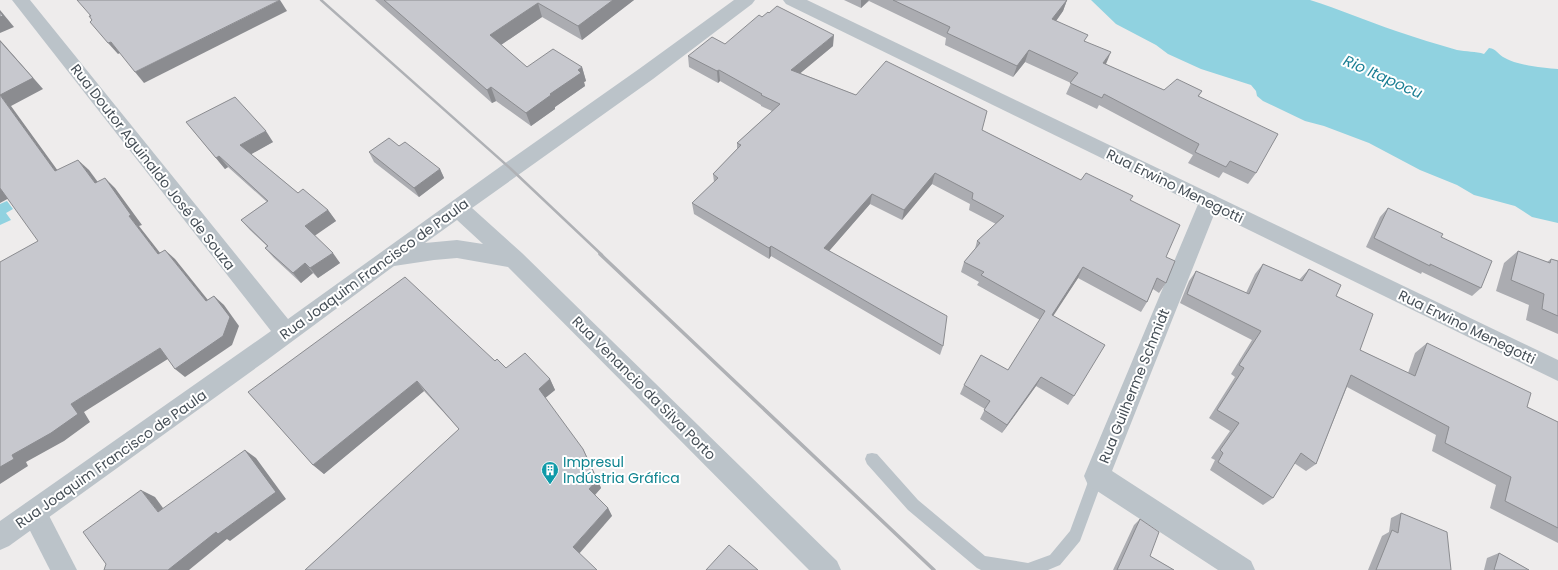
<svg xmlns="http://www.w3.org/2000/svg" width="1558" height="570" font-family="Poppins,sans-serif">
	<rect width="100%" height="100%" fill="#eeecec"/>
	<!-- water -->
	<g fill="#90d2e0">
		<path d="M 1091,0 L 1310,0 C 1339,9 1367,21 1396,31 C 1416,38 1437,44 1457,50 C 1466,52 1476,51 1484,54 L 1489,48 C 1497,49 1498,55 1505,58 C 1516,65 1545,68 1558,69 L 1558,223 L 1532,217 L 1515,206 L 1474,195 L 1457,185 L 1420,170 L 1369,143 L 1324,126 L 1305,121 L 1263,101 L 1257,96 L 1256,91 L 1251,85 L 1201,69 L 1168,54 L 1156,45 L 1116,24 Z"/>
		<path d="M 7,201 L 13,209 L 6,213 L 11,220 L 0,225 L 0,204 Z"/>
	</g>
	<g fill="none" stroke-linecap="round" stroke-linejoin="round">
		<!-- service -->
		<path fill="#bbc3c9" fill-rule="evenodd" d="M 872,453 L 877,454 L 918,500 L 985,556 L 1028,563 L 1050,555 L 1070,531 L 1092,471 L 1097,469 L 1102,471 L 1104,476 L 1080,541 L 1060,565 L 1048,570 L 981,570 L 977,568 L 908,510 L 867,464 L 865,459 L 867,454 Z"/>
		<!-- minor -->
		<g fill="#bbc3c9" fill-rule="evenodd">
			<path d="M 1209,194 L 1216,196 L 1219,202 L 1112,471 L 1251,561 L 1255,570 L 1218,570 L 1088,485 L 1084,476 L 1199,202 L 1202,196 Z"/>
			<path d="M 34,500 L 43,504 L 77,570 L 50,570 L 21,513 L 25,504 Z"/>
		</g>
		<!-- tertiary -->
		<g fill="#bbc3c9" fill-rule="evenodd">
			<path d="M 12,0 L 30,0 L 288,319 L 504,164 L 639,69 L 734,0 L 755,0 L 752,4 L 653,79 L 472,208 L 522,253 L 837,561 L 841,570 L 809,570 L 508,267 L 457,258 L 434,260 L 394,266 L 267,360 L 9,546 L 0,550 L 0,521 L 271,331 ZM 457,220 L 483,244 L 457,240 L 425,243 Z"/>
			<path d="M 783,0 L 807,0 L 1558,360 L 1558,381 L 786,4 Z"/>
		</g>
		<!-- rail-far1 -->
		<path stroke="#afb1b5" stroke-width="2.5" d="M 321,0 L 511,169 L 602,255"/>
		<!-- rail -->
		<path stroke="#afb1b5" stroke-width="3.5" d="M 600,254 L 934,570"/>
	</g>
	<!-- wall -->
	<g fill="#abacb1">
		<path d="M 375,0 L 634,0 L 582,40 L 542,17 L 501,45 L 527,67 L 582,67 L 586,81 L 584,82 L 585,86 L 555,107 L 555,109 L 531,126 L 496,101 L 492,103 Z"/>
		<path d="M 844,0 L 1067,0 L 1063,11 L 1056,21 L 1086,42 L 1105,64 L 1164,90 L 1202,91 L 1199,96 L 1256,173 L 1248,184 L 1223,172 L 1219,178 L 1188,163 L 1193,155 L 1099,105 L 1097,109 L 1066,94 L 1071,83 L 1025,62 L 1013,77 L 945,45 L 946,38 L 869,1 L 861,8 Z"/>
		<path d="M 725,44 L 833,46 L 800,73 L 856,95 L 982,130 L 1081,180 L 1130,200 L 1166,257 L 1166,283 L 1159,293 L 1153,289 L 1147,302 L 1141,312 L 1078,278 L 1053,315 L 1074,396 L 1068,405 L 1036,386 L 1002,433 L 980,419 L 985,409 L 960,394 L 964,385 L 1008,370 L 1040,320 L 977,285 L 979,282 L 961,272 L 964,262 L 975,249 L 977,241 L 996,224 L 969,210 L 970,204 L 932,184 L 902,220 L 870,204 L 829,251 L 943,346 L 940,355 L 771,256 L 769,259 L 694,214 L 692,203 L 714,182 L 713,174 L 737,149 L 737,143 L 772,111 L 761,106 L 761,105 L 720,81 L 718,83 L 689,67 L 688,56 Z"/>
		<path d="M 186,122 L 273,142 L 251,154 L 298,193 L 328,210 L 336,221 L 314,235 L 340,263 L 318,278 L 313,273 L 301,283 L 274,258 L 265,248 L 267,246 L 250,230 L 241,220 L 267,202 L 228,167 L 225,169 Z"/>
		<path d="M 399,146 L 440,169 L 444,178 L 419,197 L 374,162 L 369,152 Z"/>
		<path d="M 1388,208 L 1441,237 L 1481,288 L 1472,296 L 1422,272 L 1421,274 L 1366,247 L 1380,217 Z"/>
		<path d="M 1518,251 L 1547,262 L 1551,259 L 1558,261 L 1558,334 L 1526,320 L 1529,305 L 1496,291 L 1504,263 Z"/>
		<path d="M 1263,264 L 1299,280 L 1309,269 L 1336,296 L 1360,350 L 1408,373 L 1415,353 L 1427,343 L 1527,407 L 1558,422 L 1558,543 L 1490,508 L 1496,485 L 1432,451 L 1436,435 L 1347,387 L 1316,464 L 1306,471 L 1294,463 L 1273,498 L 1263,505 L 1210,470 L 1215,460 L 1211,458 L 1230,431 L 1209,418 L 1235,377 L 1231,374 L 1252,340 L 1180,303 L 1189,281 L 1196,271 L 1246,293 L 1255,274 Z"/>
		<path d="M 495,361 L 506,368 L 550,379 L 555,390 L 545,398 L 588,458 L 601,488 L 595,495 L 608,508 L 612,516 L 305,570 L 459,429 L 424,391 L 324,474 L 313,465 L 248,392 Z"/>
		<path d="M 1401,513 L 1451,570 L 1368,570 L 1382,536 L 1389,532 L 1391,518 Z"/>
		<path d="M 1140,519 L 1150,556 L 1174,570 L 1113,570 L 1134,525 Z"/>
		<path d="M 1499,553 L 1529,570 L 1484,570 L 1487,558 Z"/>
	</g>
	<!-- shaded-wall -->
	<g fill="#8b8c90">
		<path d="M 280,0 L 287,11 L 144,83 L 135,72 Z"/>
		<path d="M 613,0 L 634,0 L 582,40 L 578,26 Z"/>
		<path d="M 861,0 L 869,0 L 861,8 Z"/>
		<path d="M 1067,0 L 1063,11 L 1049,31 L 1052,19 Z"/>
		<path d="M 538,3 L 542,17 L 495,49 L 490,35 Z"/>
		<path d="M 0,10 L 14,27 L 0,33 Z"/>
		<path d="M 834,35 L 833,46 L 791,81 L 791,70 Z"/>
		<path d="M 0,40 L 43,89 L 11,106 L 66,182 L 55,171 L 0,95 Z"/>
		<path d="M 111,42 L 120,53 L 118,54 L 108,43 Z"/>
		<path d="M 1029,50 L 1025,62 L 1013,77 L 1017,66 Z"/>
		<path d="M 1111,52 L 1106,64 L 1098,74 L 1103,63 Z"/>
		<path d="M 582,67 L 586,81 L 584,82 L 585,86 L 555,107 L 555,109 L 531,126 L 526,113 Z"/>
		<path d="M 719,70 L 720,81 L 718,83 L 717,71 Z"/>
		<path d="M 491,87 L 496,101 L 492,103 L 487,90 Z"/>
		<path d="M 266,131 L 273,142 L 248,156 L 240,145 Z"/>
		<path d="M 219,156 L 228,167 L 225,169 L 216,158 Z"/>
		<path d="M 78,160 L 89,170 L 106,193 L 95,183 Z"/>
		<path d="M 440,169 L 444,178 L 419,197 L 414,188 Z"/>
		<path d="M 935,173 L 932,184 L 902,220 L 904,210 Z"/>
		<path d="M 105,178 L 115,188 L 142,225 L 139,226 L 168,263 L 158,254 L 129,216 Z"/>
		<path d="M 0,188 L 11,197 L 0,203 Z"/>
		<path d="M 872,194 L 870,204 L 823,258 L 824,248 Z"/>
		<path d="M 328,210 L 336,221 L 313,237 L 305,226 Z"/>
		<path d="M 771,246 L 771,256 L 769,259 L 769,248 Z"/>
		<path d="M 165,250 L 175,259 L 216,310 L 206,301 Z"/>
		<path d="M 333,253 L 340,263 L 318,278 L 310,268 Z"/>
		<path d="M 305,263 L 313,273 L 301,283 L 293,273 Z"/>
		<path d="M 1083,267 L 1078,278 L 1048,324 L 1052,315 Z"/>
		<path d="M 214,296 L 224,305 L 239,326 L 232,345 L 185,377 L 175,369 Z"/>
		<path d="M 160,348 L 171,357 L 84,412 L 90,422 L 64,441 L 26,462 L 28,466 L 0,484 L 0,467 L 12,455 L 71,404 Z"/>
		<path d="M 1041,377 L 1036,386 L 1002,433 L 1007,425 Z"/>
		<path d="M 550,379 L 555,390 L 544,399 L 539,389 Z"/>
		<path d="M 417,381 L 424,391 L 324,474 L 313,465 Z"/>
		<path d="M 583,449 L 601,488 L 593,497 L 589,489 Z"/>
		<path d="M 245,450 L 256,458 L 286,499 L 230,541 L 227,539 L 189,570 L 168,570 Z"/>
		<path d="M 141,490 L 155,497 L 171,519 L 158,512 Z"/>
		<path d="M 608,508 L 612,516 L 578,555 L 573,547 Z"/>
	</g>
	<!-- building -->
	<g fill="#c7c8ce" stroke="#8b8c90">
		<path d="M 77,0 L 280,0 L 135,72 L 111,42 L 108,43 L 90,22 L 92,20 L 89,16 L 91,16 Z"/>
		<path d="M 384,0 L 613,0 L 578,26 L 538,3 L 490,35 L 527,67 L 553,49 L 582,67 L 578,70 L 581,73 L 550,94 L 551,95 L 526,113 L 491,87 L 487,90 Z"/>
		<path d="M 893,0 L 1067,0 L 1052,19 L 1088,35 L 1084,41 L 1111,52 L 1103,63 L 1164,90 L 1177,79 L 1202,91 L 1198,96 L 1278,134 L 1256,173 L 1230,161 L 1226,167 L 1195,152 L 1199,144 L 1104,94 L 1102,98 L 1070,83 L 1078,73 L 1029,50 L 1017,66 L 947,33 L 950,27 Z"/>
		<path d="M 777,6 L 834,35 L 791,70 L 856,95 L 886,61 L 987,111 L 982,130 L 1081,180 L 1086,173 L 1133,196 L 1130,200 L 1180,225 L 1166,257 L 1175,261 L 1166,283 L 1157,278 L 1147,302 L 1083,267 L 1052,315 L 1105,345 L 1074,396 L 1041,377 L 1007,425 L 984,410 L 990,401 L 964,385 L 981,355 L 1008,370 L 1045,311 L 981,275 L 984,272 L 964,262 L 980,243 L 977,241 L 1004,216 L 972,199 L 973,193 L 935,173 L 904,210 L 872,194 L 824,248 L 947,316 L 943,346 L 771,246 L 769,248 L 692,203 L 718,178 L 713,174 L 741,145 L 737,143 L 780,104 L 761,95 L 762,94 L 719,70 L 717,71 L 688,56 L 712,37 L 725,44 L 759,15 L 762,17 L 768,12 L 769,13 Z"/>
		<path d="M 0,12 L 3,16 L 0,17 Z"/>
		<path d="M 0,41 L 33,78 L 0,95 Z"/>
		<path d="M 0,95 L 55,171 L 78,160 L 95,183 L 105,178 L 131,215 L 129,216 L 158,254 L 165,250 L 206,301 L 214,296 L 230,317 L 223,336 L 175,369 L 160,348 L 71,404 L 78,414 L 51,433 L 12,455 L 14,459 L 0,467 L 0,262 L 38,241 L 0,188 Z"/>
		<path d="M 235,97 L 266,131 L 240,145 L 298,193 L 303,189 L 328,210 L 305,226 L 333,253 L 310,268 L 305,263 L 293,273 L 265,248 L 268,246 L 241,220 L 268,201 L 219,156 L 216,158 L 186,122 Z"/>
		<path d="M 389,138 L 399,146 L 405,142 L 440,169 L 414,188 L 369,152 Z"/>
		<path d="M 1388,208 L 1443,234 L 1441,237 L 1492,261 L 1481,288 L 1430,264 L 1430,266 L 1374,238 Z"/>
		<path d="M 1518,251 L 1550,263 L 1551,259 L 1558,261 L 1558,316 L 1542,309 L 1544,294 L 1511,280 Z"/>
		<path d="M 1263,264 L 1302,281 L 1309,269 L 1341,285 L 1336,296 L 1373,314 L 1360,350 L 1415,376 L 1427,343 L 1531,393 L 1527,407 L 1558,422 L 1558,528 L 1505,501 L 1511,477 L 1445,443 L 1449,427 L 1351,375 L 1316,464 L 1301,453 L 1273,498 L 1218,462 L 1223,453 L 1220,450 L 1239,423 L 1217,410 L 1244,368 L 1239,365 L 1261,331 L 1187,294 L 1196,271 L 1249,294 Z"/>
		<path d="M 405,277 L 495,361 L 497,359 L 506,368 L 525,353 L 550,379 L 539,389 L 583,449 L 597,480 L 589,489 L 608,508 L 573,547 L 597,570 L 305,570 L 459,429 L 417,381 L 313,465 L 248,392 Z"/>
		<path d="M 245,450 L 276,492 L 218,534 L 216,532 L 168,570 L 104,570 L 106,564 L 83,532 L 141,490 L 158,512 Z"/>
		<path d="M 1401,513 L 1447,532 L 1451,570 L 1376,570 L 1392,530 L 1398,533 Z"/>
		<path d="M 1140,519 L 1159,532 L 1150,556 L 1174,570 L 1117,570 Z"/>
		<path d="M 729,545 L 758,570 L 706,570 Z"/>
		<path d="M 1499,553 L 1529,570 L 1494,570 Z"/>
	</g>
	<!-- icons -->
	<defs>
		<symbol id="building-pin" viewBox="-11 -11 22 30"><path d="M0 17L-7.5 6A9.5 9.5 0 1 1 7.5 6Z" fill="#0f9aa8" stroke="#fff"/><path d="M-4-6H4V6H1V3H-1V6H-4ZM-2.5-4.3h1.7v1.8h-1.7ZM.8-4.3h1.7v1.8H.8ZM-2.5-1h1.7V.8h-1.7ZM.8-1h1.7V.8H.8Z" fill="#fff"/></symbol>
	</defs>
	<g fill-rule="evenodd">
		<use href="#building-pin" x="540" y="460" width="20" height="27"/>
	</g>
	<g text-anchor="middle" stroke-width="4" stroke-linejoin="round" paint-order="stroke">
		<!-- street labels -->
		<g font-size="14" fill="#464f57" stroke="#fff">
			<text transform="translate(153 167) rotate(52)" y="5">Rua Doutor Aguinaldo José de Souza</text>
			<text transform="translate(1175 186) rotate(26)" y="5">Rua Erwino Menegotti</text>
			<text transform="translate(374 269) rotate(-36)" y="5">Rua Joaquim Francisco de Paula</text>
			<text transform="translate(1467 327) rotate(26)" y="5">Rua Erwino Menegotti</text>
			<text transform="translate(1134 386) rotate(-68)" y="5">Rua Guilherme Schmidt</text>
			<text transform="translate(644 388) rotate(45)" y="5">Rua Venancio da Silva Porto</text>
			<text transform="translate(111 459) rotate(-35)" y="5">Rua Joaquim Francisco de Paula</text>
		</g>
		<!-- culture labels -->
		<g font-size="14" fill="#0d838f" stroke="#fff" text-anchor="start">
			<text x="563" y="467">Impresul<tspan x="563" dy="16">Indústria Gráfica</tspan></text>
		</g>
		<!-- water labels -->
		<g font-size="15" font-style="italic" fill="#1c7f94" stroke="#fff">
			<text transform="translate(1383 77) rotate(24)" y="5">Rio Itapocu</text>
		</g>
	</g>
</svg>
